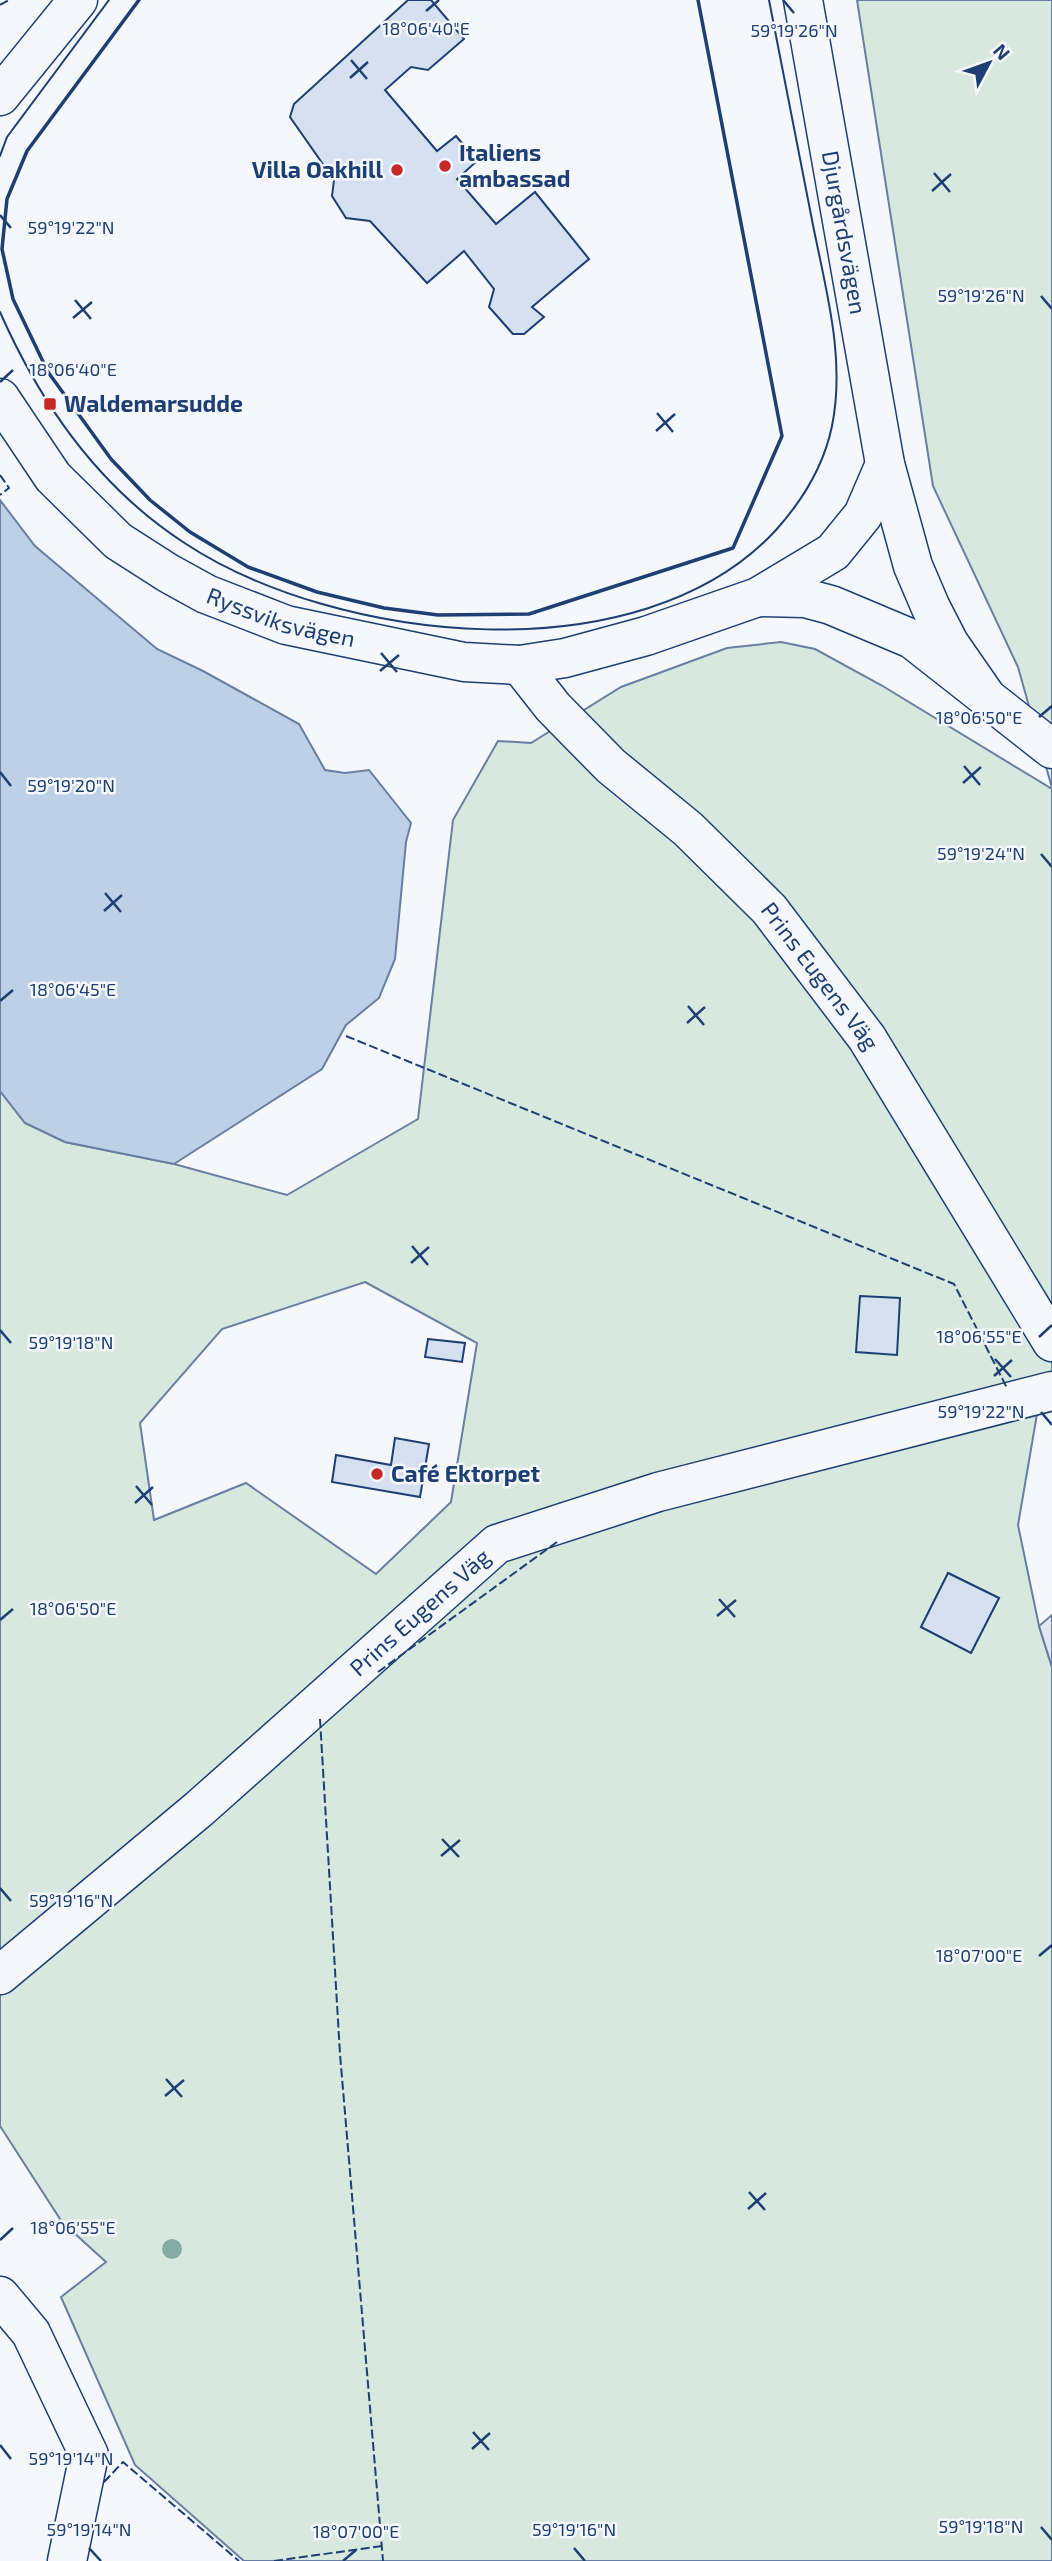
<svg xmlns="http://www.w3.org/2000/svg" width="1052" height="2561" font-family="'Exo 2',sans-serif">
	<rect width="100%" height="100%" fill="#f4f7fb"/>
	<!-- green -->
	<g fill="#d7e8df" stroke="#687fa3" stroke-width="2" fill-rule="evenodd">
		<path d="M 857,0 L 1052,0 L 1052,788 L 1018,667 L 933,486 Z"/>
		<path d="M 781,642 L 815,649 L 881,685 L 1052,789 L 1052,1401 L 1037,1414 L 1018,1525 L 1039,1626 L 1052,1667 L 1052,2561 L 244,2561 L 135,2465 L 61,2297 L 106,2262 L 62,2222 L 0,2126 L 0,1091 L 25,1123 L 65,1142 L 174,1164 L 287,1195 L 418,1119 L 453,820 L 498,741 L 531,743 L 621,687 L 727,648 ZM 365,1282 L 477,1343 L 451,1502 L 376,1574 L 246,1483 L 154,1520 L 140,1423 L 222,1329 ZM 948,1573 L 999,1598 L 971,1653 L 921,1627 Z"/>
	</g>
	<!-- parking -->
	<path fill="#e3e8f0" stroke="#687fa3" stroke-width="2" d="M 1052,1615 L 1052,1667 L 1039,1626 Z"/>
	<!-- water -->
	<path fill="#bed0e5" stroke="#687fa3" stroke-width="2" d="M 0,500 L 35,546 L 157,649 L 203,671 L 299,724 L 325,770 L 345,773 L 369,770 L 411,823 L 406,842 L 395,959 L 379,998 L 346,1025 L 322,1069 L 174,1164 L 65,1142 L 25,1123 L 0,1091 Z"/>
	<!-- building -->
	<g fill="#d5e0f0" stroke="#1d3f73" stroke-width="2">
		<path d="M 408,0 L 431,0 L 464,39 L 428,70 L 411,67 L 385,90 L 437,151 L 456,136 L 477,161 L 457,179 L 496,224 L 535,192 L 589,259 L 532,307 L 544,317 L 524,334 L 513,334 L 489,307 L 494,289 L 464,251 L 427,283 L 370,221 L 346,218 L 332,196 L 334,180 L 290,117 L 294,104 Z"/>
		<path d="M 860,1296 L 900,1298 L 897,1355 L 856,1352 Z"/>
		<path d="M 428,1339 L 465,1343 L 462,1362 L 425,1357 Z"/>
		<path d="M 395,1438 L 429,1444 L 420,1497 L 332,1482 L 336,1455 L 391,1465 Z"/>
		<path d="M 948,1573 L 999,1598 L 971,1653 L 921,1627 Z"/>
	</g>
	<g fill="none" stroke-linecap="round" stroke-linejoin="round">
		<defs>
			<g id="minor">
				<path id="s1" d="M 803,0 L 885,464 L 913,566 L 931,608 L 949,643 L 985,695"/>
				<path d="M 0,96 L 78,0"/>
				<path id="s2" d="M 0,398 L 53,477 L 118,541 L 168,573 L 206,594 L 286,625 L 464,662 L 520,665 L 565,658 L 646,636 L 758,597 L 833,552 L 863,515 L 885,464"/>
				<path d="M 758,597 L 805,598 L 831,605 L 912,639 L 1052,749"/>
				<path id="s3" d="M 520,665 L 553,707 L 611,766 L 688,829 L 769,909 L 867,1038 L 1052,1342"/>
				<path id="s4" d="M 0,1975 L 199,1809 L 497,1544 L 658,1492 L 1052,1391"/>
				<path d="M 0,2296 L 31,2333 L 89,2455 L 67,2561"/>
			</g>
		</defs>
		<!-- minor casing -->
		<use href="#minor" stroke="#1d3f73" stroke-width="41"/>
		<!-- minor -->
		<use href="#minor" stroke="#f4f7fb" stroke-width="38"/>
		<!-- tram -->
		<g stroke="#1d3f73" stroke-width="2">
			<path d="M 0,156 L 7,137 L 109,0"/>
			<path d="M 0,312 C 40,403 99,487 183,542 C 336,644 641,677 776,530 C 802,501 824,465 832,426 C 846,357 825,287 812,220 C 798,146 783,73 769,0"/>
		</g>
		<!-- fence -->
		<g stroke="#1d3f73" stroke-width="2" stroke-dasharray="9 3.5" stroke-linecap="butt">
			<path d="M 0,5 L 9,0"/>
			<path d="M 0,475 L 9,488 L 0,495"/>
			<path d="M 346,1036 L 954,1284 L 1007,1388"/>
			<path d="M 378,1672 L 557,1542"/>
			<path d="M 320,1719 L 340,2054 L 383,2561"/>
			<path d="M 104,2482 L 123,2462 L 239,2561"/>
			<path d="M 274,2561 L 382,2546"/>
		</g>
		<!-- wall -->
		<path stroke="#1d3f73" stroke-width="3.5" d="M 139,0 L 27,151 L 7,199 L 2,249 L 13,299 L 48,372 L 111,459 L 150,500 L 190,532 L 248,567 L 317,592 L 384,608 L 438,615 L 529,614 L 733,548 L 782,436 L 698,0"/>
	</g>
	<!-- trees -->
	<circle fill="#86aba6" cx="172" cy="2249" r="10"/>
	<!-- ticks -->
	<path fill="none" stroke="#1d3f73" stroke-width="2.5" d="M 783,0 L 794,13M 426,11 L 439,0M 351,60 L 367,79M 350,78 L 368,62M 934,173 L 950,192M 932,191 L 951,174M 0,215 L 11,228M 1041,296 L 1052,309M 75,300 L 91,319M 73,318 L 92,302M 0,382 L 13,370M 657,413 L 673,432M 656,431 L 675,414M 381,653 L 397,672M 380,671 L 399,655M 1039,717 L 1052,706M 964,766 L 980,785M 0,772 L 11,786M 963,783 L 981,767M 1041,854 L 1052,867M 105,893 L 121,912M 104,911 L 122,895M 0,1001 L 13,990M 688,1006 L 704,1025M 687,1023 L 705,1007M 412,1246 L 428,1265M 411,1263 L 429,1247M 0,1330 L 11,1343M 1039,1337 L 1052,1325M 995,1359 L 1011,1377M 994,1376 L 1012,1360M 1041,1412 L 1052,1425M 136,1486 L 152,1505M 135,1503 L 153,1487M 719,1599 L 735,1617M 717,1616 L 736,1600M 0,1620 L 13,1609M 442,1839 L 459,1857M 441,1856 L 460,1840M 0,1888 L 11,1901M 1039,1956 L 1052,1945M 166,2079 L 182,2097M 165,2096 L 184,2080M 749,2192 L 765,2210M 748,2209 L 766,2193M 0,2240 L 13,2228M 473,2432 L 489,2450M 0,2445 L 11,2459M 472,2449 L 490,2433M 1041,2527 L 1052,2540M 89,2548 L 101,2561M 574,2548 L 585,2561M 343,2561 L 356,2550"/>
	<!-- markers -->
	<g fill="#c62828" stroke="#f4f7fb" stroke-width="2.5">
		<circle cx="445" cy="166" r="7"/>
		<circle cx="397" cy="170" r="7"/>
		<rect x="43" y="397" width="14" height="14" rx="3.5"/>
		<circle cx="377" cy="1474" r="7"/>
	</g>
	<g text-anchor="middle" stroke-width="5" stroke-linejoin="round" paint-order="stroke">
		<!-- poi labels -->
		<g font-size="23" font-weight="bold" fill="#1d3f73" stroke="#f4f7fb" text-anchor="start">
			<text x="459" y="161">Italiens<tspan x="459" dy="26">ambassad</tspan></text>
			<text x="383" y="178" text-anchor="end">Villa Oakhill</text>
			<text x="64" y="412">Waldemarsudde</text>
			<text x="391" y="1482">Café Ektorpet</text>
		</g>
		<!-- street labels -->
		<g font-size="23" fill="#1d3f73" stroke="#f4f7fb">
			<text dy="8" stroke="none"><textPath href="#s1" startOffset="236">Djurgårdsvägen</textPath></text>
			<text dy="8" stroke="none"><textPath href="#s2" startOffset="368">Ryssviksvägen</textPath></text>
			<text dy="8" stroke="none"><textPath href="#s3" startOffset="434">Prins Eugens Väg</textPath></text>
			<text dy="8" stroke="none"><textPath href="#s4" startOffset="555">Prins Eugens Väg</textPath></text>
		</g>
	</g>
	<g font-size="18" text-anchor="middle" fill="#1d3f73" stroke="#f4f7fb" stroke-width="5" stroke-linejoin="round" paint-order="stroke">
		<text x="426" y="35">18°06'40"E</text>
		<text x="794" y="37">59°19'26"N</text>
		<text x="71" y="234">59°19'22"N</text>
		<text x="981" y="302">59°19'26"N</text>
		<text x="73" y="376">18°06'40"E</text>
		<text x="979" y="724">18°06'50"E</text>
		<text x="71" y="792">59°19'20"N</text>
		<text x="981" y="860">59°19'24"N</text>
		<text x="73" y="996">18°06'45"E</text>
		<text x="979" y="1343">18°06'55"E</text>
		<text x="71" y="1349">59°19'18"N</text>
		<text x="981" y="1418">59°19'22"N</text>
		<text x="73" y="1615">18°06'50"E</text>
		<text x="71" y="1907">59°19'16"N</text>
		<text x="979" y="1962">18°07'00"E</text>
		<text x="73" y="2234">18°06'55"E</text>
		<text x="71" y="2465">59°19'14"N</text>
		<text x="981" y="2533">59°19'18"N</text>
		<text x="89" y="2536">59°19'14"N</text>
		<text x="574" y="2536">59°19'16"N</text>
		<text x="356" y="2538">18°07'00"E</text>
	</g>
	<!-- north arrow -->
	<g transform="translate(989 63) rotate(49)" stroke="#f4f7fb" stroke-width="5" paint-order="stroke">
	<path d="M0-5L12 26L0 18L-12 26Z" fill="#1d3f73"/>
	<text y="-10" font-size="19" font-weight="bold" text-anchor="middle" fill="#1d3f73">N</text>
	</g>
</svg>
